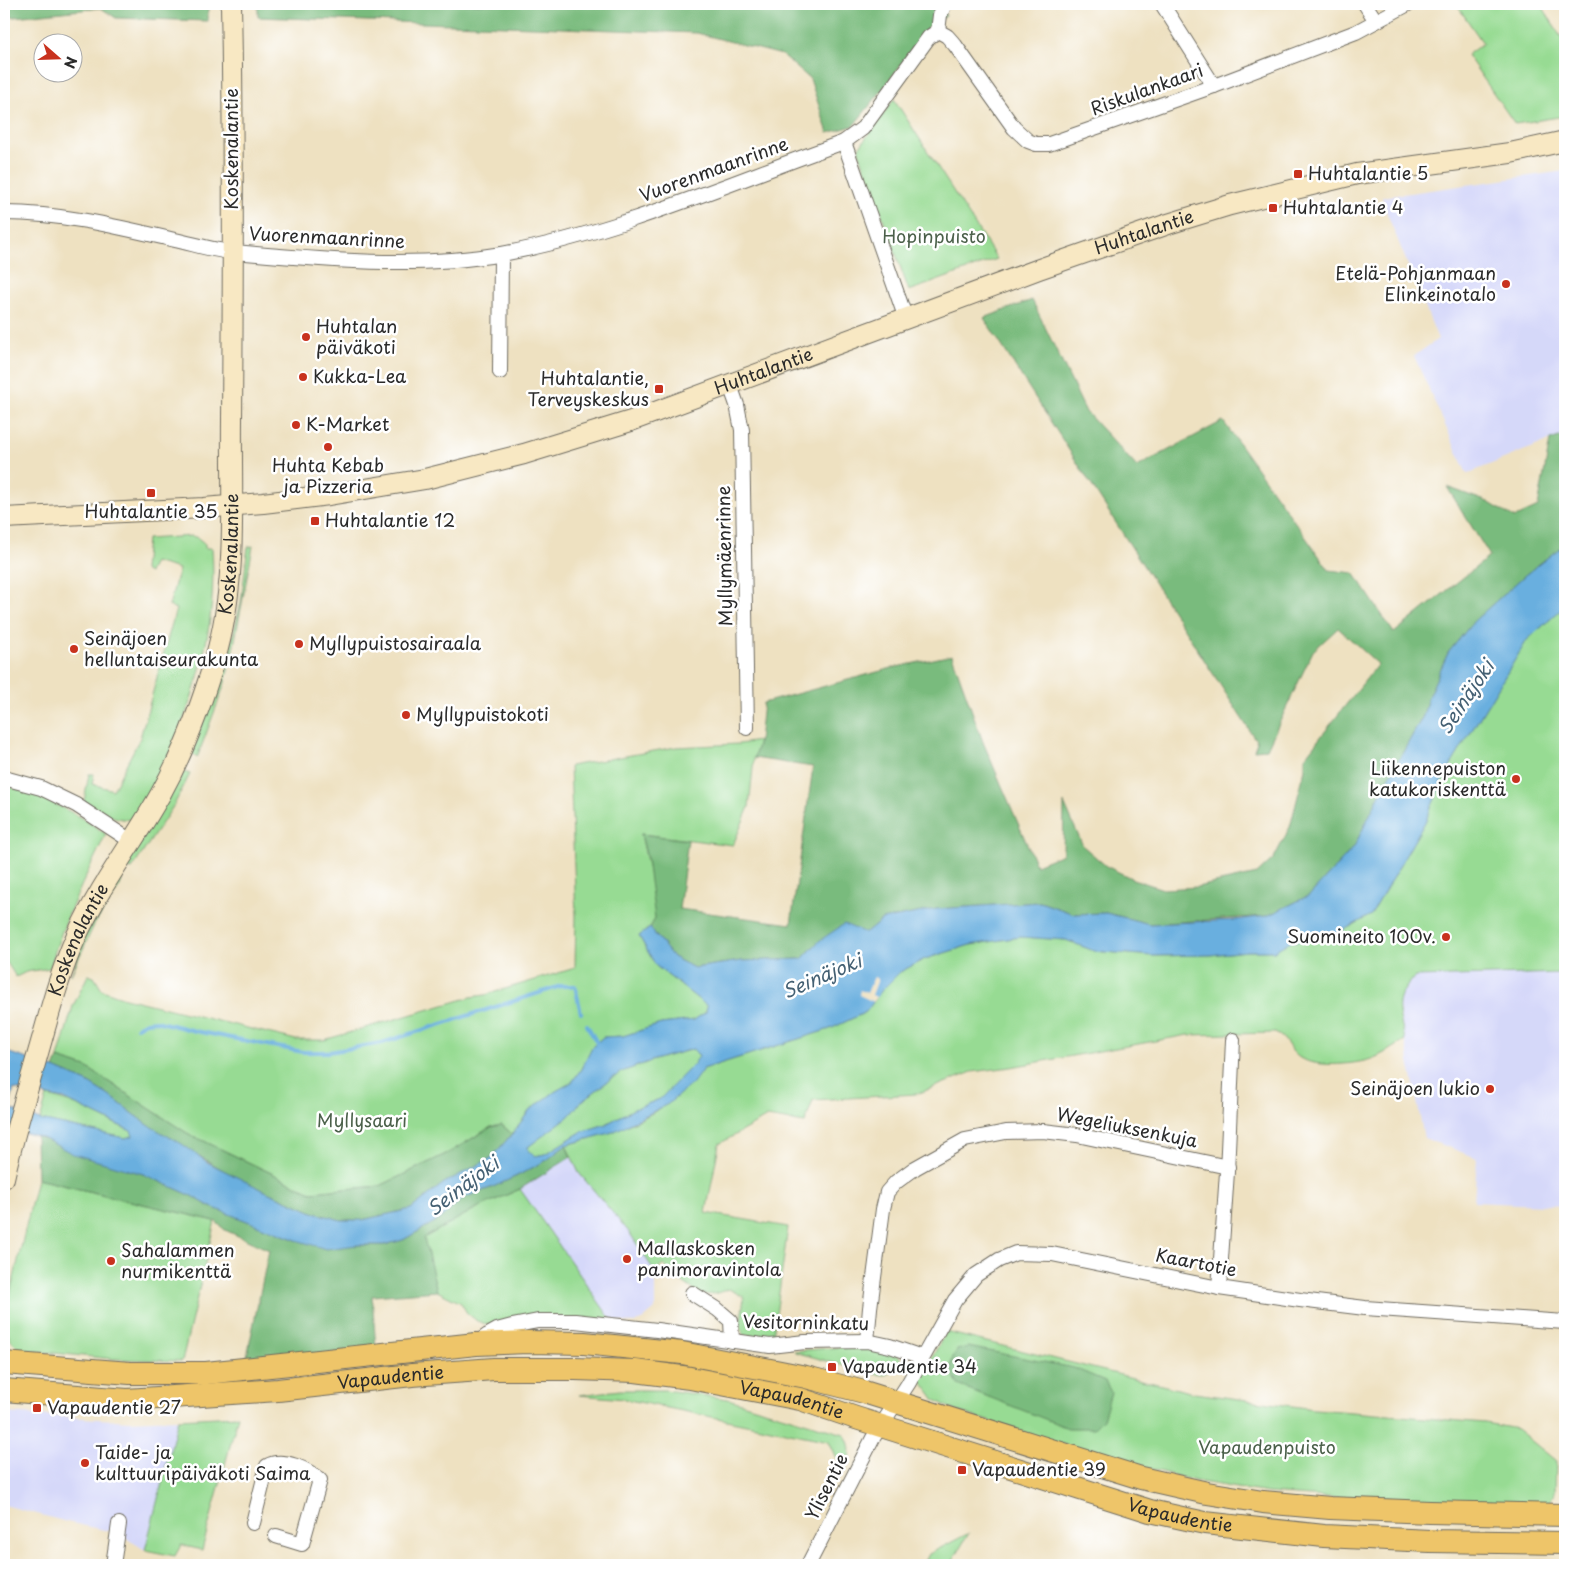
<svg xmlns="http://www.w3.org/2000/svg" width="1569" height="1569" font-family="'Playpen Sans',sans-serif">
	<rect width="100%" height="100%" fill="#fff"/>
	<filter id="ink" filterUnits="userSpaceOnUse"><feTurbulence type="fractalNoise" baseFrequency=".02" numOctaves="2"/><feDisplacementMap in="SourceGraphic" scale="10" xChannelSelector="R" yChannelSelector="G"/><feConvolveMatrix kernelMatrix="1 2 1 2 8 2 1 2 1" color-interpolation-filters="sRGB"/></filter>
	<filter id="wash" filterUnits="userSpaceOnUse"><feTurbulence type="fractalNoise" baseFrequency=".0096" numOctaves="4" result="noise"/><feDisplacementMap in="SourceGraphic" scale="20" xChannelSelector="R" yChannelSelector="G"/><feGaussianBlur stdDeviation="1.12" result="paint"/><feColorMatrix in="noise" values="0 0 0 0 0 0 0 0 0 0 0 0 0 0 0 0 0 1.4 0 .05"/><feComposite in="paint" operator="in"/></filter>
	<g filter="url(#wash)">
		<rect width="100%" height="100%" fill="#eee1c1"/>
		<!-- built -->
		<g fill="#d5d8f9">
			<path d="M 1565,171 L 1565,435 L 1550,440 L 1467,474 L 1414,356 L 1438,339 L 1386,211 L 1382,197 Z"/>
			<path d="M 1565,973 L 1565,1206 L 1474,1202 L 1477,1158 L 1424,1138 L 1398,1003 L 1404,988 L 1415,977 Z"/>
			<path d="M 571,1157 L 579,1173 L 629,1232 L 655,1272 L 655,1309 L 642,1320 L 634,1323 L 612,1321 L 520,1189 Z"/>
			<path d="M 6,1413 L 129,1421 L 178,1419 L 145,1550 L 118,1533 L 67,1522 L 4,1505 L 4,1421 Z"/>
		</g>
		<!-- green -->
		<g fill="#97db93" stroke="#61835f">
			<path d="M 1456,4 L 1541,4 L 1565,44 L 1565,116 L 1515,124 L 1467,55 L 1483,43 Z"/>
			<path d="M 894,99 L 997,259 L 909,291 L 858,149 Z"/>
			<path d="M 192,536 L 198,538 L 205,544 L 205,548 L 212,548 C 216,607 206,660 185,716 C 180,732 174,750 166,765 C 156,784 144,802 132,820 C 114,819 98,813 84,801 L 89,774 L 94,774 L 92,784 L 113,790 L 140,738 L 176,609 L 169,606 L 179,569 L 154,562 L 149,573 L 144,570 L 147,539 Z"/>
			<path d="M 253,546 L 232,655 L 224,686 L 197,758 L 191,752 L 229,651 L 241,603 L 248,547 Z"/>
			<path d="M 1565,606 L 1565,973 L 1415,977 C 1391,1002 1399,1009 1405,1040 C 1392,1048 1379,1058 1364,1061 C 1347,1065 1309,1068 1296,1055 C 1287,1047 1288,1039 1275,1033 L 1188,1035 L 1011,1067 L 972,1072 L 917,1094 L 813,1100 L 805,1123 L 767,1117 L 719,1144 L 706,1213 L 788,1227 L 773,1337 L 744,1335 L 740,1327 L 744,1297 L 729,1289 C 721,1292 711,1296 702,1294 C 693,1292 671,1272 663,1265 L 655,1272 L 629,1232 L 579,1173 L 566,1145 C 615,1133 673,1112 703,1069 L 830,1029 L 866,1012 L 882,990 L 900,972 L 925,959 L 970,945 L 1020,937 L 1066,940 L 1094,951 L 1153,956 L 1210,955 L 1247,951 L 1274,951 L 1289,942 L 1335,935 L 1371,915 L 1425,822 L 1446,773 L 1527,640 Z"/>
			<path d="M 759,741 L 754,758 L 749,807 L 733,845 L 641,834 C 644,848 658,908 655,919 C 652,927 645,931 639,936 L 656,966 L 707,1006 L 706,1012 L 694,1020 L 661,1024 L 623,1036 L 603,1037 L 592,1047 L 581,1069 L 572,1083 L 556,1091 L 530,1110 L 512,1134 L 502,1125 L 491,1127 L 450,1152 L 380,1186 L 311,1192 L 187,1133 L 86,1067 L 58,1058 L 73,1006 L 88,975 L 94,977 L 102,990 L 125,998 L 296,1040 L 324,1040 L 471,997 L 485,995 L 575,968 L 576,916 L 570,766 L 676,747 L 739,744 Z"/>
			<path d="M 184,772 L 190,774 L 174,805 L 132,869 L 125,867 Z"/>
			<path d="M 4,785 C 42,796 73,811 106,834 C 85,878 63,921 50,968 L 26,972 L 16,977 L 4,958 Z"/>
			<path d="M 120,875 L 122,880 L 120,886 L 94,925 L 71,975 L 84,936 Z"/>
			<path d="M 694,1049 L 699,1056 L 695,1064 L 678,1083 L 660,1099 L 634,1109 L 606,1124 L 581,1132 L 545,1154 L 535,1156 L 529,1152 L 528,1147 L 569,1116 L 581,1102 L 612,1078 L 624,1071 L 654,1060 Z"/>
			<path d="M 47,1096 C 78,1102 102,1119 131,1131 L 134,1136 L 125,1138 L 40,1120 Z"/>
			<path d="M 37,1179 L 215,1221 L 182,1361 L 113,1359 L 24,1350 C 6,1343 6,1329 6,1312 Z"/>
			<path d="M 520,1189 L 612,1321 L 489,1325 L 477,1321 L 467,1313 L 461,1303 L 437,1291 L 423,1238 L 475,1209 Z"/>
			<path d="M 946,1332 L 1194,1393 L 1315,1409 L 1485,1423 L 1517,1429 L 1556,1461 L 1555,1492 L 1548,1504 L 1339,1498 L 1268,1493 L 1195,1481 L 1078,1449 L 956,1411 L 935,1400 L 920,1379 Z"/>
			<path d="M 842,1347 L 866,1348 L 898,1355 L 901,1359 L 898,1366 L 886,1375 L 873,1374 L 795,1352 L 794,1351 Z"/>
			<path d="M 620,1390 L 666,1390 L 728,1399 L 844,1434 C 854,1448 849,1459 844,1473 L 829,1441 L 624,1399 L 579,1395 Z"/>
			<path d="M 238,1416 L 202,1550 L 181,1545 L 175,1556 L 145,1550 L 178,1419 Z"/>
			<path d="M 969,1533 L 950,1565 L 923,1565 L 929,1554 Z"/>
		</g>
		<!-- forest -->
		<g fill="#79bb7d" stroke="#527354">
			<path d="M 4,4 L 208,4 L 208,21 L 116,18 L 101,8 L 4,18 Z"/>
			<path d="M 258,4 L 939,4 L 946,16 L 928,27 L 884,88 L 853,126 L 828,133 L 810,79 L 782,55 L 697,33 L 258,17 Z"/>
			<path d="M 1032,300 L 1086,412 L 1137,467 L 1223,421 L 1329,570 L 1354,573 L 1394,633 L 1490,556 L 1447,487 L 1488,502 L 1514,518 L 1538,507 L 1550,440 L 1565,435 L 1565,544 L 1525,575 L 1474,621 L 1448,653 L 1428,697 L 1423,716 L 1378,798 L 1354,847 L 1310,895 L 1267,916 L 1150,924 L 1106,913 L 1074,914 L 1040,902 L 937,909 L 882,920 L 866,933 L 819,941 L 802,959 L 741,961 L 694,968 L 673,957 L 650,928 L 655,918 L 647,859 L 641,834 L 688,840 L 679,909 L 791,924 L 813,767 L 754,758 L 759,741 L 763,703 L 892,668 L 952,655 L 983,742 L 1036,865 L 1063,854 L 1064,803 L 1083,846 L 1106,866 L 1133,879 L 1163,889 L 1197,887 L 1257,874 L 1274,858 L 1290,827 L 1305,769 L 1305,757 L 1378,664 L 1338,628 L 1313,651 L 1267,749 L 1254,750 L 1257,742 L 984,318 Z"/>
			<path d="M 58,1058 L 86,1067 L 187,1133 L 311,1192 L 380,1186 L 450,1152 L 491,1127 L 502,1125 L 512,1134 L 491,1158 L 444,1183 L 411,1209 L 362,1220 L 341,1220 L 315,1213 L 267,1192 L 231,1175 L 148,1125 L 114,1099 L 87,1082 L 54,1068 Z"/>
			<path d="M 36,1136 L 111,1164 L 143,1174 L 190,1195 L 211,1207 L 296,1240 L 357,1245 L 384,1245 L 403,1240 L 440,1219 L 463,1198 L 493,1187 L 517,1176 L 547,1160 L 566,1145 L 571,1157 L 520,1189 L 475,1209 L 424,1238 L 437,1291 L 372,1296 L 376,1349 L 246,1361 L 269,1250 L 225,1230 L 215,1221 L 37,1179 Z"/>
			<path d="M 968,1347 L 1074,1368 L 1105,1381 L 1111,1392 L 1103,1419 L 1094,1428 L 1068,1428 L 958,1385 C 951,1370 947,1366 957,1350 Z"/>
		</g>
		<!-- water -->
		<path fill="#69afdf" stroke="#4a6d85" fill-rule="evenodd" d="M 1565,544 L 1565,606 L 1527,640 L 1446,773 L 1425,822 L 1371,915 L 1335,935 L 1289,942 L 1274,951 L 1247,951 L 1210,955 L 1153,956 L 1094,951 L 1066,940 L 1020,937 L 970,945 L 925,959 L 900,972 L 882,990 L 866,1012 L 830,1029 L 703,1069 L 693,1083 L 668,1104 L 613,1132 L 566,1145 L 547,1160 L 517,1176 L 493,1187 L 463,1198 L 440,1219 L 403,1240 L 384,1245 L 357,1245 L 326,1249 L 296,1240 L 211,1207 L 190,1195 L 143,1174 L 73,1154 L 41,1137 L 4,1128 L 4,1051 L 54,1068 L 87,1082 L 114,1099 L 148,1125 L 182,1144 L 207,1162 L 267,1192 L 315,1213 L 341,1220 L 362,1220 L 411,1209 L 444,1183 L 491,1158 L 512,1134 L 530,1110 L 556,1091 L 572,1082 L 581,1069 L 592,1047 L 603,1037 L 623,1036 L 661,1024 L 694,1020 L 706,1012 L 707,1006 L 656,966 L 639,936 L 650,928 L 673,957 L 694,968 L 741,961 L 802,959 L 819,941 L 844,924 L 866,933 L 882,920 L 937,909 L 1040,902 L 1074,914 L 1106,913 L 1150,924 L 1235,920 L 1267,916 L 1310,895 L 1354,847 L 1378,798 L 1423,716 L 1428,697 L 1448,653 L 1474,621 L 1525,575 ZM 693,1049 L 699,1056 L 694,1064 L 660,1099 L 634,1109 L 606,1124 L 581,1132 L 545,1154 L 535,1156 L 529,1152 L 528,1147 L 569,1116 L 581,1102 L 612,1078 L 624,1071 L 654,1060 ZM 14,1089 L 64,1099 L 131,1131 L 133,1136 L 125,1138 L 40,1120 L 9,1108 Z"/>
		<!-- pier -->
		<path fill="#eee1c1" d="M 874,977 L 878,979 L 872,995 L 876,997 L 874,1002 L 859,995 L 860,990 L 867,993 Z"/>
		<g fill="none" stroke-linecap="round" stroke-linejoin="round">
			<!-- stream -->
			<g stroke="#69afdf" stroke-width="4">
				<path d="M 587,1025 L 598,1045"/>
				<path d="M 137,1027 L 146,1022 L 156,1021 L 195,1031 L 303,1052 L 329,1052 L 382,1043 L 561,986 L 575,986 L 581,1013"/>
			</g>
		</g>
	</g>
	<g filter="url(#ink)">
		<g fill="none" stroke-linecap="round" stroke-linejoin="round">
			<defs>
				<g id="street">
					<path d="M 1162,4 L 1214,86"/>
					<path d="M 1365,4 L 1376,21"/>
					<path d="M 938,31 L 947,36 L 955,45 L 1014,128 L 1028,141 L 1036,144 L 1049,144 L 1214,86 L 1356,32 L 1408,4"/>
					<path d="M 4,213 C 62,213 119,227 175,240 C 194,244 214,251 234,252 C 322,260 415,269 502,254 C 620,232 731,182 844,142"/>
					<path d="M 906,319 L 844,142 L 863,128 L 929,37 L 938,31 L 940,15 L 945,4"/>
					<path d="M 500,372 L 501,254"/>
					<path d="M 730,385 L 737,405 L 742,430 L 747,728"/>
					<path d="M 4,778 L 41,788 L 76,805 L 131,841"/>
					<path d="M 1219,1288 L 1227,1172 L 1233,1040"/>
					<path d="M 692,1293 L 717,1309 L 731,1321 L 732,1341"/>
					<path d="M 867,1341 L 870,1308 L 883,1209 L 887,1192 L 896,1182 L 915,1168 L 965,1140 L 1006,1132 L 1043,1131 L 1077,1135 L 1228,1167"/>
					<path d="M 477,1343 L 488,1335 L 497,1330 L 512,1326 L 538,1321 L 575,1321 L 657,1330 L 770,1346 L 805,1342 L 867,1341 L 890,1346 L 922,1357"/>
					<path d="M 253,1523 L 267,1466 C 283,1457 307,1469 320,1480 L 302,1544 L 276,1536"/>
					<path d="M 113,1565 L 119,1524"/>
					<path d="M 808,1565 L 873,1438 L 908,1384 L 955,1300 L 976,1275 L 999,1260 L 1016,1253 L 1052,1254 L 1219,1288 L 1300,1300 L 1365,1308 L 1565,1322"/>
				</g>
				<g id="secondary">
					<path id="s1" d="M 4,518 L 204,508 L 263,503 L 329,495 L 425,479 L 524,454 L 631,421 L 1039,269 L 1168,224 L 1230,205 L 1357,174 L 1510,153 L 1565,141"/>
					<path id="s2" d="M 4,1178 C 13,1138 25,1099 36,1060 C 48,1019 58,977 76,937 C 99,887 133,843 160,795 C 184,752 201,706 215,659 C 238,582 231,500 232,421 C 233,282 234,143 231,4"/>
				</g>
				<g id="primary">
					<path d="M 4,1363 L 130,1373 L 206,1373 L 476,1344 L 528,1342 L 584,1343 L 682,1353 L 806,1377 L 864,1392 L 1141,1478 L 1207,1493 L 1263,1502 L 1330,1508 L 1430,1512 L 1565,1515"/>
					<path id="s3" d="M 4,1390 L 127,1400 L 278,1390 L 412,1375 L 494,1369 L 575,1369 L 635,1371 L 690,1378 L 800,1399 L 856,1418 L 1150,1511 L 1205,1523 L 1324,1536 L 1430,1541 L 1565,1543"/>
				</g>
			</defs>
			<!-- street casing -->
			<use href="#street" stroke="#6f6b60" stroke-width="16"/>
			<!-- secondary casing -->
			<use href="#secondary" stroke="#6f6b60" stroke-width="22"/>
			<!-- primary casing -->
			<use href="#primary" stroke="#6f6b60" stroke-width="24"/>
			<!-- street -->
			<use href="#street" stroke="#fff" stroke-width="14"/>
			<!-- secondary -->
			<use href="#secondary" stroke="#f8e8c3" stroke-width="20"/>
			<!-- primary -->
			<use href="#primary" stroke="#eec569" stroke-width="22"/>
		</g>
	</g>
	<!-- markers -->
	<g fill="#c8321e" stroke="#fff" stroke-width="2">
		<rect x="1293" y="169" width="10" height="10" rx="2.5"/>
		<rect x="1268" y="203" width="10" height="10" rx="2.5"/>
		<circle cx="1506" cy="284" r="5"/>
		<circle cx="306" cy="337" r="5"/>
		<circle cx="303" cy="377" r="5"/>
		<rect x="654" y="384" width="10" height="10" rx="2.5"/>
		<circle cx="296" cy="425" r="5"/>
		<circle cx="328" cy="447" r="5"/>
		<rect x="146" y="488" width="10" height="10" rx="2.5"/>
		<rect x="310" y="516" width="10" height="10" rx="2.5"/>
		<circle cx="299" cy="644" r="5"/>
		<circle cx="74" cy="649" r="5"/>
		<circle cx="406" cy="715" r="5"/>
		<circle cx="1516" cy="779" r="5"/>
		<circle cx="1446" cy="937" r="5"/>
		<circle cx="1490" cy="1089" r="5"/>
		<circle cx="627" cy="1259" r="5"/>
		<circle cx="111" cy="1261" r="5"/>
		<rect x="827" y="1362" width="10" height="10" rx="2.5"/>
		<rect x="32" y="1403" width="10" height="10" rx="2.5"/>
		<circle cx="85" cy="1463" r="5"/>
		<rect x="957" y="1465" width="10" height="10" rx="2.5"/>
	</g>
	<g text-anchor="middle" stroke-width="5" stroke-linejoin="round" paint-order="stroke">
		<!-- street labels -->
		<g font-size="18" fill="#2b2b2b" stroke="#fff">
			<text transform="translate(1147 90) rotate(-20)" y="6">Riskulankaari</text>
			<text transform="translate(232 149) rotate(-90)" y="6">Koskenalantie</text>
			<text transform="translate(714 170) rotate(-20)" y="6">Vuorenmaanrinne</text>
			<text dy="6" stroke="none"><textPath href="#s1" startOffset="1184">Huhtalantie</textPath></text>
			<text transform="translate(327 238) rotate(3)" y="6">Vuorenmaanrinne</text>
			<text dy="6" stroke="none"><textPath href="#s1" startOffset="779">Huhtalantie</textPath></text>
			<text dy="6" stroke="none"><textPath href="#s2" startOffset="670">Koskenalantie</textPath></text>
			<text transform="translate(725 556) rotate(-91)" y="6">Myllymäenrinne</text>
			<text dy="6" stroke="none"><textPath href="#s2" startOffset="250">Koskenalantie</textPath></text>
			<text transform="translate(1127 1128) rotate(11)" y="6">Wegeliuksenkuja</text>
			<text transform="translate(1196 1263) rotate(11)" y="6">Kaartotie</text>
			<text transform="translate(806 1323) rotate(1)" y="6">Vesitorninkatu</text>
			<text dy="6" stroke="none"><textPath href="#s3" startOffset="388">Vapaudentie</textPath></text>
			<text dy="6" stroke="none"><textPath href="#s3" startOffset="792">Vapaudentie</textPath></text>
			<text transform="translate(827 1487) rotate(-63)" y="6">Ylisentie</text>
			<text dy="6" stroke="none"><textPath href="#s3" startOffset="1198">Vapaudentie</textPath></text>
		</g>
		<!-- poi labels -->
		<g font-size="18" fill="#2b2b2b" stroke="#fff" text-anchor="start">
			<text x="1308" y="180">Huhtalantie 5</text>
			<text x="1283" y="214">Huhtalantie 4</text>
			<text x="1496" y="280" text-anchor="end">Etelä-Pohjanmaan<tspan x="1496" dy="21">Elinkeinotalo</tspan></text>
			<text x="316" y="333">Huhtalan<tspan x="316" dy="21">päiväkoti</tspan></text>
			<text x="313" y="383">Kukka-Lea</text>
			<text x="649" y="385" text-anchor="end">Huhtalantie,<tspan x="649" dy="21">Terveyskeskus</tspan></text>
			<text x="306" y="431">K-Market</text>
			<text x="328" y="472" text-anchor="middle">Huhta Kebab<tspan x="328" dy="21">ja Pizzeria</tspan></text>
			<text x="151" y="518" text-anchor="middle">Huhtalantie 35</text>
			<text x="325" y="527">Huhtalantie 12</text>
			<text x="84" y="645">Seinäjoen<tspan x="84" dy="21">helluntaiseurakunta</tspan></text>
			<text x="309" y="650">Myllypuistosairaala</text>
			<text x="416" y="721">Myllypuistokoti</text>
			<text x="1506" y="775" text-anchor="end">Liikennepuiston<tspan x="1506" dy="21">katukoriskenttä</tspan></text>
			<text x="1436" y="943" text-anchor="end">Suomineito 100v.</text>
			<text x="1480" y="1095" text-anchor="end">Seinäjoen lukio</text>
			<text x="637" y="1255">Mallaskosken<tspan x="637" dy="21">panimoravintola</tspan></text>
			<text x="121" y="1257">Sahalammen<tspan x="121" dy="21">nurmikenttä</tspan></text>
			<text x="842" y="1373">Vapaudentie 34</text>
			<text x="47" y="1414">Vapaudentie 27</text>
			<text x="95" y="1459">Taide- ja<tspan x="95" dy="21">kulttuuripäiväkoti Saima</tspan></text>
			<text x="972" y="1476">Vapaudentie 39</text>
		</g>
		<!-- park labels -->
		<g font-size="18" fill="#4b604a" stroke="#fff">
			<text x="934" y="243">Hopinpuisto</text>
			<text x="362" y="1127">Myllysaari</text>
			<text x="1267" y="1454">Vapaudenpuisto</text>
		</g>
		<!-- water labels -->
		<g font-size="19" font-style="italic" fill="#446073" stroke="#fff">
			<text transform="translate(1466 697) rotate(-56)" y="7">Seinäjoki</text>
			<text transform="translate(822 976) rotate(-23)" y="7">Seinäjoki</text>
			<text transform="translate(463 1186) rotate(-37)" y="7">Seinäjoki</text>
		</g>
	</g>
	<!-- margin -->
	<rect width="1569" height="1569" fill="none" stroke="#fff" stroke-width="20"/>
	<!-- north arrow -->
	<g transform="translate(58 58) rotate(110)"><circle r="24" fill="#ffffff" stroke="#aaaaaa"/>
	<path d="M0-4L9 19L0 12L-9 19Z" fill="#c8321e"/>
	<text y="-8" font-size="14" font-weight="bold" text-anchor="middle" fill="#2b2b2b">N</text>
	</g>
</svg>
